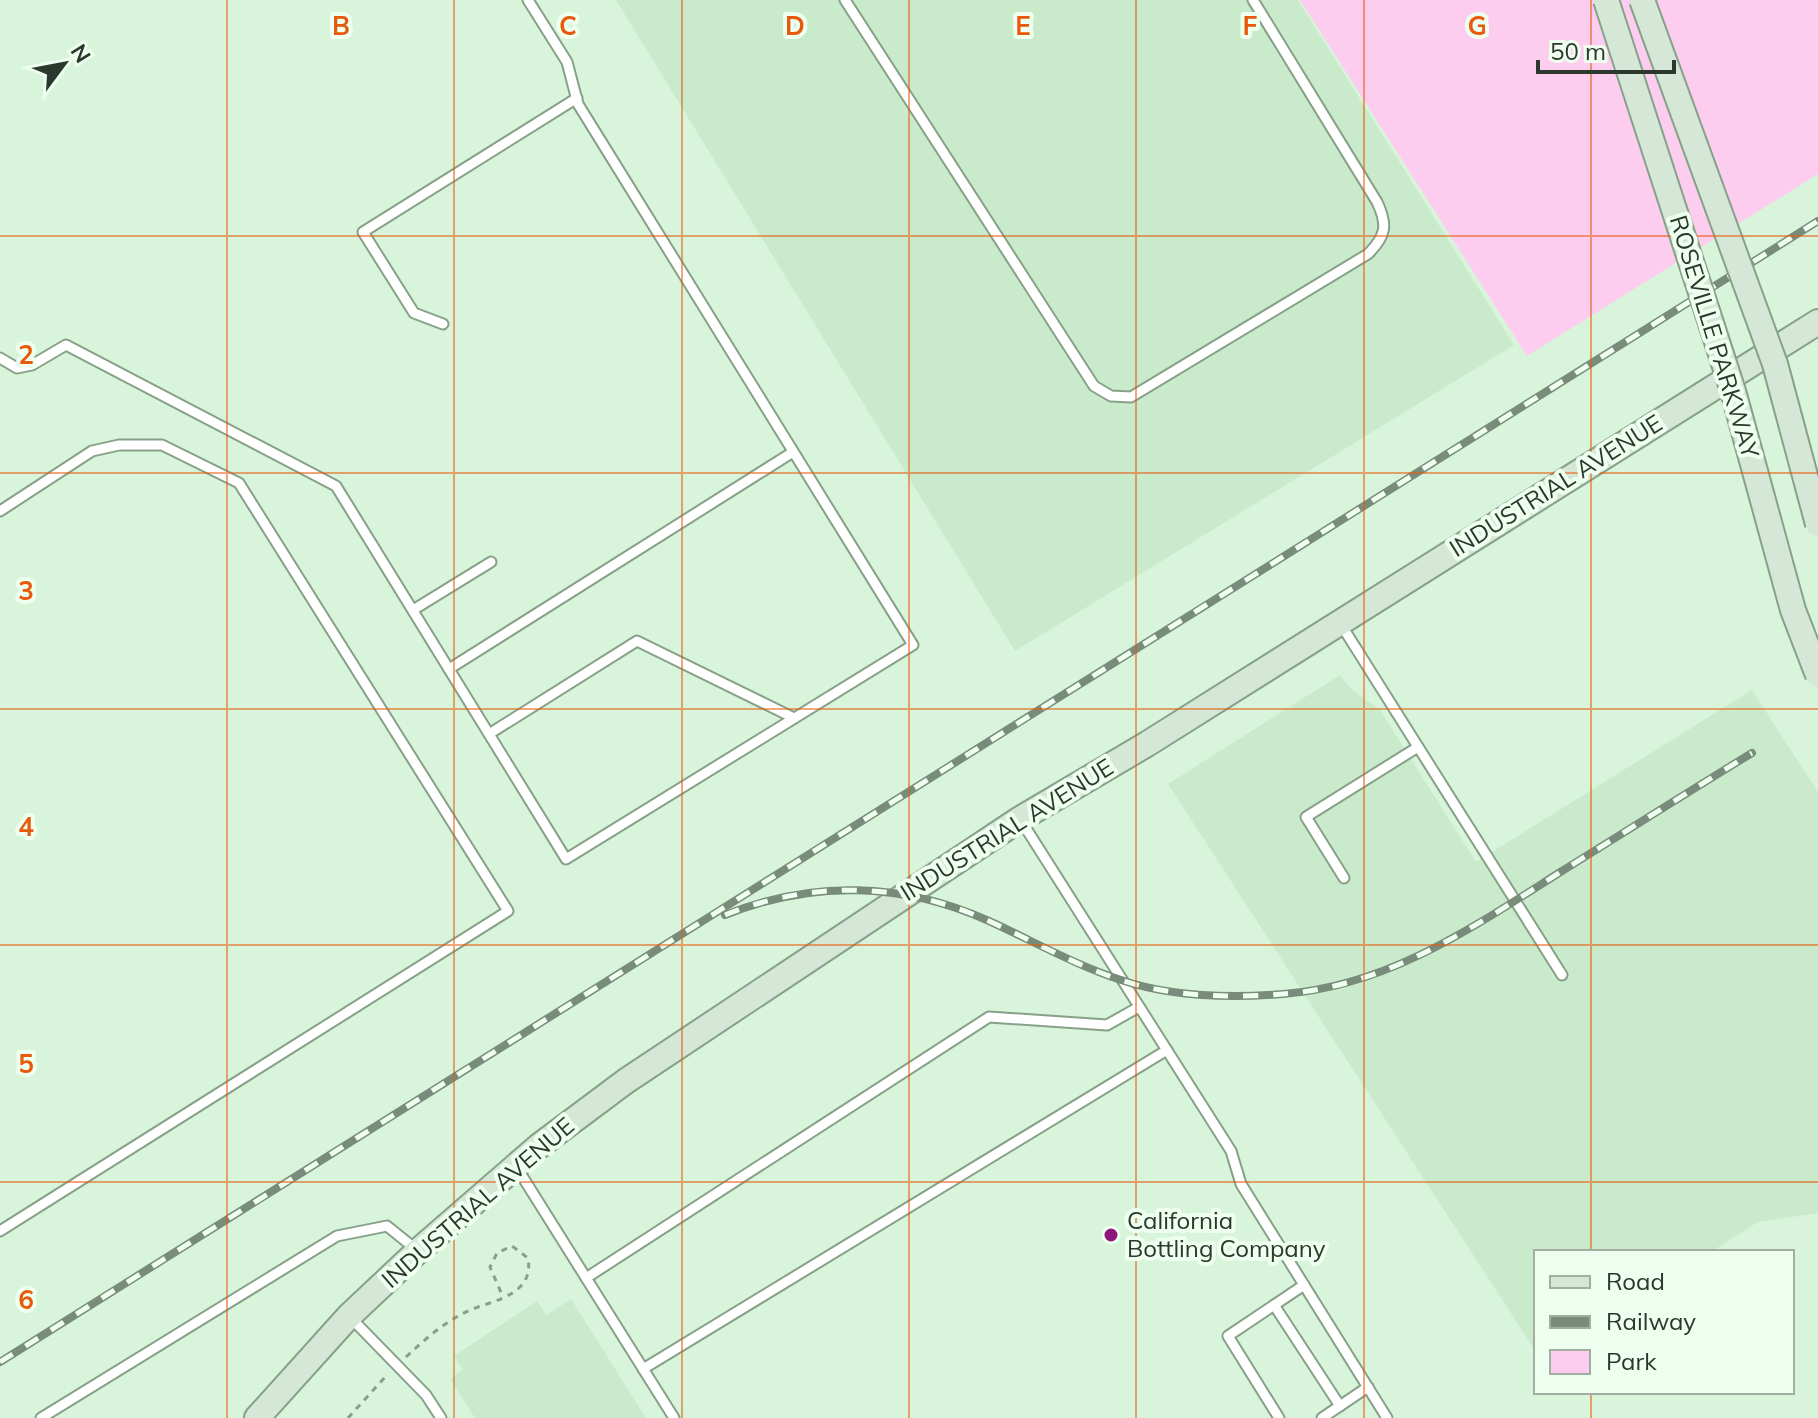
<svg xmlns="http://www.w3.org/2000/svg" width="1818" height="1418" font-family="Mulish,sans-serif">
	<rect width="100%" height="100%" fill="#d8f5db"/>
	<!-- built -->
	<g fill="#c9ebcc">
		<path d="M 616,0 L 1298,0 L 1514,345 L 1015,651 Z"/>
		<path d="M 1340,675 L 1351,689 L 1380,710 L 1476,862 L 1752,690 L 1818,792 L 1818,1213 L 1758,1222 L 1711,1252 L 1536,1252 L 1536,1352 L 1168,784 Z"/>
		<path d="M 571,1299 L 646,1418 L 475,1418 L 450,1379 L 463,1370 L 454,1356 L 537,1301 L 546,1315 Z"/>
	</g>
	<!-- green -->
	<path fill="#fdcdef" d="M 1300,0 L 1818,0 L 1818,174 L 1527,356 Z"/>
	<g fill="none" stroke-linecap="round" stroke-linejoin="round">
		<defs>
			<g id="lane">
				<path d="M 845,0 L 1094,386 L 1111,396 L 1131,397 L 1368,254 C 1386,236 1388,225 1377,202 L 1253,0"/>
				<path d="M 443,324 L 414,313 L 363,232 L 577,98"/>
				<path d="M 0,358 L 17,368 L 32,365 L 66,345 L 336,486 L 566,859 L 913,645 L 578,104 L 567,62 L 528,0"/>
				<path d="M 0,511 L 92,451 L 119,445 L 162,445 L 239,483 L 508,911 L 0,1231"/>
				<path d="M 413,610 L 491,562"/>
				<path d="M 1340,623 L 1562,975"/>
				<path d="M 449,669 L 793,452"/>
				<path d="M 489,734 L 637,641 L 794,718"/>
				<path d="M 1020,819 L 1231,1151 L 1241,1184 L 1387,1418"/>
				<path d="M 1344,878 L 1306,817 L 1418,747"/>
				<path d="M 517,1168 L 674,1418"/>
				<path d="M 586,1278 L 989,1017 L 1107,1025 L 1139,1007"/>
				<path d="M 1274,1305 L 1340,1406"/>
				<path d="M 349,1316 L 426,1395 L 441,1418"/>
				<path d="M 643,1369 L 1167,1050"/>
				<path d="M 41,1418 L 337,1236 L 387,1226 L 418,1251"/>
				<path d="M 1279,1418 L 1228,1336 L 1304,1285"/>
				<path d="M 1322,1418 L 1368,1387"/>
			</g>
			<path id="secondary" d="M 257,1418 L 349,1316 L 418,1251 L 539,1146 L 626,1081 L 1020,819 L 1147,744 L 1818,322"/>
		</defs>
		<!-- lane casing -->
		<use href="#lane" stroke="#87a189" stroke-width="13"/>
		<!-- secondary casing -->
		<use href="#secondary" stroke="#87a189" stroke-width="28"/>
		<!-- path -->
		<g stroke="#899e8b" stroke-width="3" stroke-dasharray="6 6" stroke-linecap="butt">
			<path d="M 406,1357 C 423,1341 441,1325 462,1314 C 480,1304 504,1302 520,1287 C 528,1279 530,1269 528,1258 L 512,1246 L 497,1253 L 490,1267 L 503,1297"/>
			<path d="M 348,1418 L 386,1376"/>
		</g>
		<!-- lane -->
		<use href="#lane" stroke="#fff" stroke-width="9"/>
		<!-- secondary -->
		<use href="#secondary" stroke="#d5e8d8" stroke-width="24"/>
		<defs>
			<g id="rail">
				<path d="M 725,915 C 812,880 903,882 989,921 C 1033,941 1075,965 1121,980 C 1171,997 1231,998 1283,994 C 1389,986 1475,926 1562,871 C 1625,832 1688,792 1752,753"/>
				<path d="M 0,1362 L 1818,221"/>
			</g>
		</defs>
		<!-- rail casing -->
		<use href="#rail" stroke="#798c7b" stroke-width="8"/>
		<!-- rail -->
		<use href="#rail" stroke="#eeffef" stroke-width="5" stroke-dasharray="15" stroke-linecap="butt"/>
		<defs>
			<g id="secondary-bridge">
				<path d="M 1606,0 L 1733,391 L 1793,610 L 1818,675"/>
				<path d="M 1642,0 L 1775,364 L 1818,524"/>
			</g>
		</defs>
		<!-- secondary-bridge casing -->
		<use href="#secondary-bridge" stroke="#87a189" stroke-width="28" stroke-linecap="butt"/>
		<!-- secondary-bridge -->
		<use href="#secondary-bridge" stroke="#d5e8d8" stroke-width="24"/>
	</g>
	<!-- grid -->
	<path fill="none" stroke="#e8590c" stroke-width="2" stroke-opacity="0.55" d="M 227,0 L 227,1418M 454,0 L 454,1418M 682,0 L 682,1418M 909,0 L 909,1418M 1136,0 L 1136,1418M 1364,0 L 1364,1418M 1591,0 L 1591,1252M 0,236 L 1818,236M 0,473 L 1818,473M 0,709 L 1818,709M 0,945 L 1818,945M 0,1182 L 1818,1182M 1591,1392 L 1591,1418"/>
	<!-- markers -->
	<circle fill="#8e1879" stroke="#eeffef" stroke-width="3" cx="1111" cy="1235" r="8"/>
	<g text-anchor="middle" stroke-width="8" stroke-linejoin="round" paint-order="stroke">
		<!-- street labels -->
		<g font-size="24" fill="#2c372d" stroke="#eeffef">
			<text transform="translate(1714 337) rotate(73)" y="8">ROSEVILLE PARKWAY</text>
			<text transform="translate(1556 486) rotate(-32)" y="8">INDUSTRIAL AVENUE</text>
			<text transform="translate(1007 830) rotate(-32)" y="8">INDUSTRIAL AVENUE</text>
			<text transform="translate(478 1203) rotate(-41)" y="8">INDUSTRIAL AVENUE</text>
		</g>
		<!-- poi labels -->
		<g font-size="24" fill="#2c372d" stroke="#eeffef" text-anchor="start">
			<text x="1127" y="1229">California<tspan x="1127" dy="28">Bottling Company</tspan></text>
		</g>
	</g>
	<g font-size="26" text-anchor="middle" font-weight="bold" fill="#e8590c" stroke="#eeffef" stroke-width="8" stroke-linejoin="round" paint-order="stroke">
		<text x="341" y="35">B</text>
		<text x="568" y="35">C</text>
		<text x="795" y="35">D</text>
		<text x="1023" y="35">E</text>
		<text x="1250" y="35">F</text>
		<text x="1477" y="35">G</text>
		<text x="26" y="364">2</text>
		<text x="26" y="600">3</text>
		<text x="26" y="836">4</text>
		<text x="26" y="1073">5</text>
		<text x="26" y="1309">6</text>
	</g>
	<!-- legend -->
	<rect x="1534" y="1250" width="260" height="144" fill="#eeffef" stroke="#a0afa1" stroke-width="2"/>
	<rect x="1550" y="1276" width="40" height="12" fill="#d5e8d8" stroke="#a0afa1" stroke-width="2"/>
	<text x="1606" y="1290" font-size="24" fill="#2c372d">Road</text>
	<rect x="1550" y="1316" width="40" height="12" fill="#798c7b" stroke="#a0afa1" stroke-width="2"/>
	<text x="1606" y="1330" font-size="24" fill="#2c372d">Railway</text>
	<rect x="1550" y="1350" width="40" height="24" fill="#fdcdef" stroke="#a0afa1" stroke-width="2"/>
	<text x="1606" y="1370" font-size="24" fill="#2c372d">Park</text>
	<!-- north arrow -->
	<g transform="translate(64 64) rotate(58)" stroke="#eeffef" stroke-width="6" paint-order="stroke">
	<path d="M0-6L14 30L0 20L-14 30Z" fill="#2c372d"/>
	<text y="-12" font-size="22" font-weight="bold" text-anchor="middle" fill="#2c372d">N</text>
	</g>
	<!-- scale -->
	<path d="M1538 60v12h136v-12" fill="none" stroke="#2c372d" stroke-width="4"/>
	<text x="1550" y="60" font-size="24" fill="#2c372d" stroke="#eeffef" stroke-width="6" paint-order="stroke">50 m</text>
</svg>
